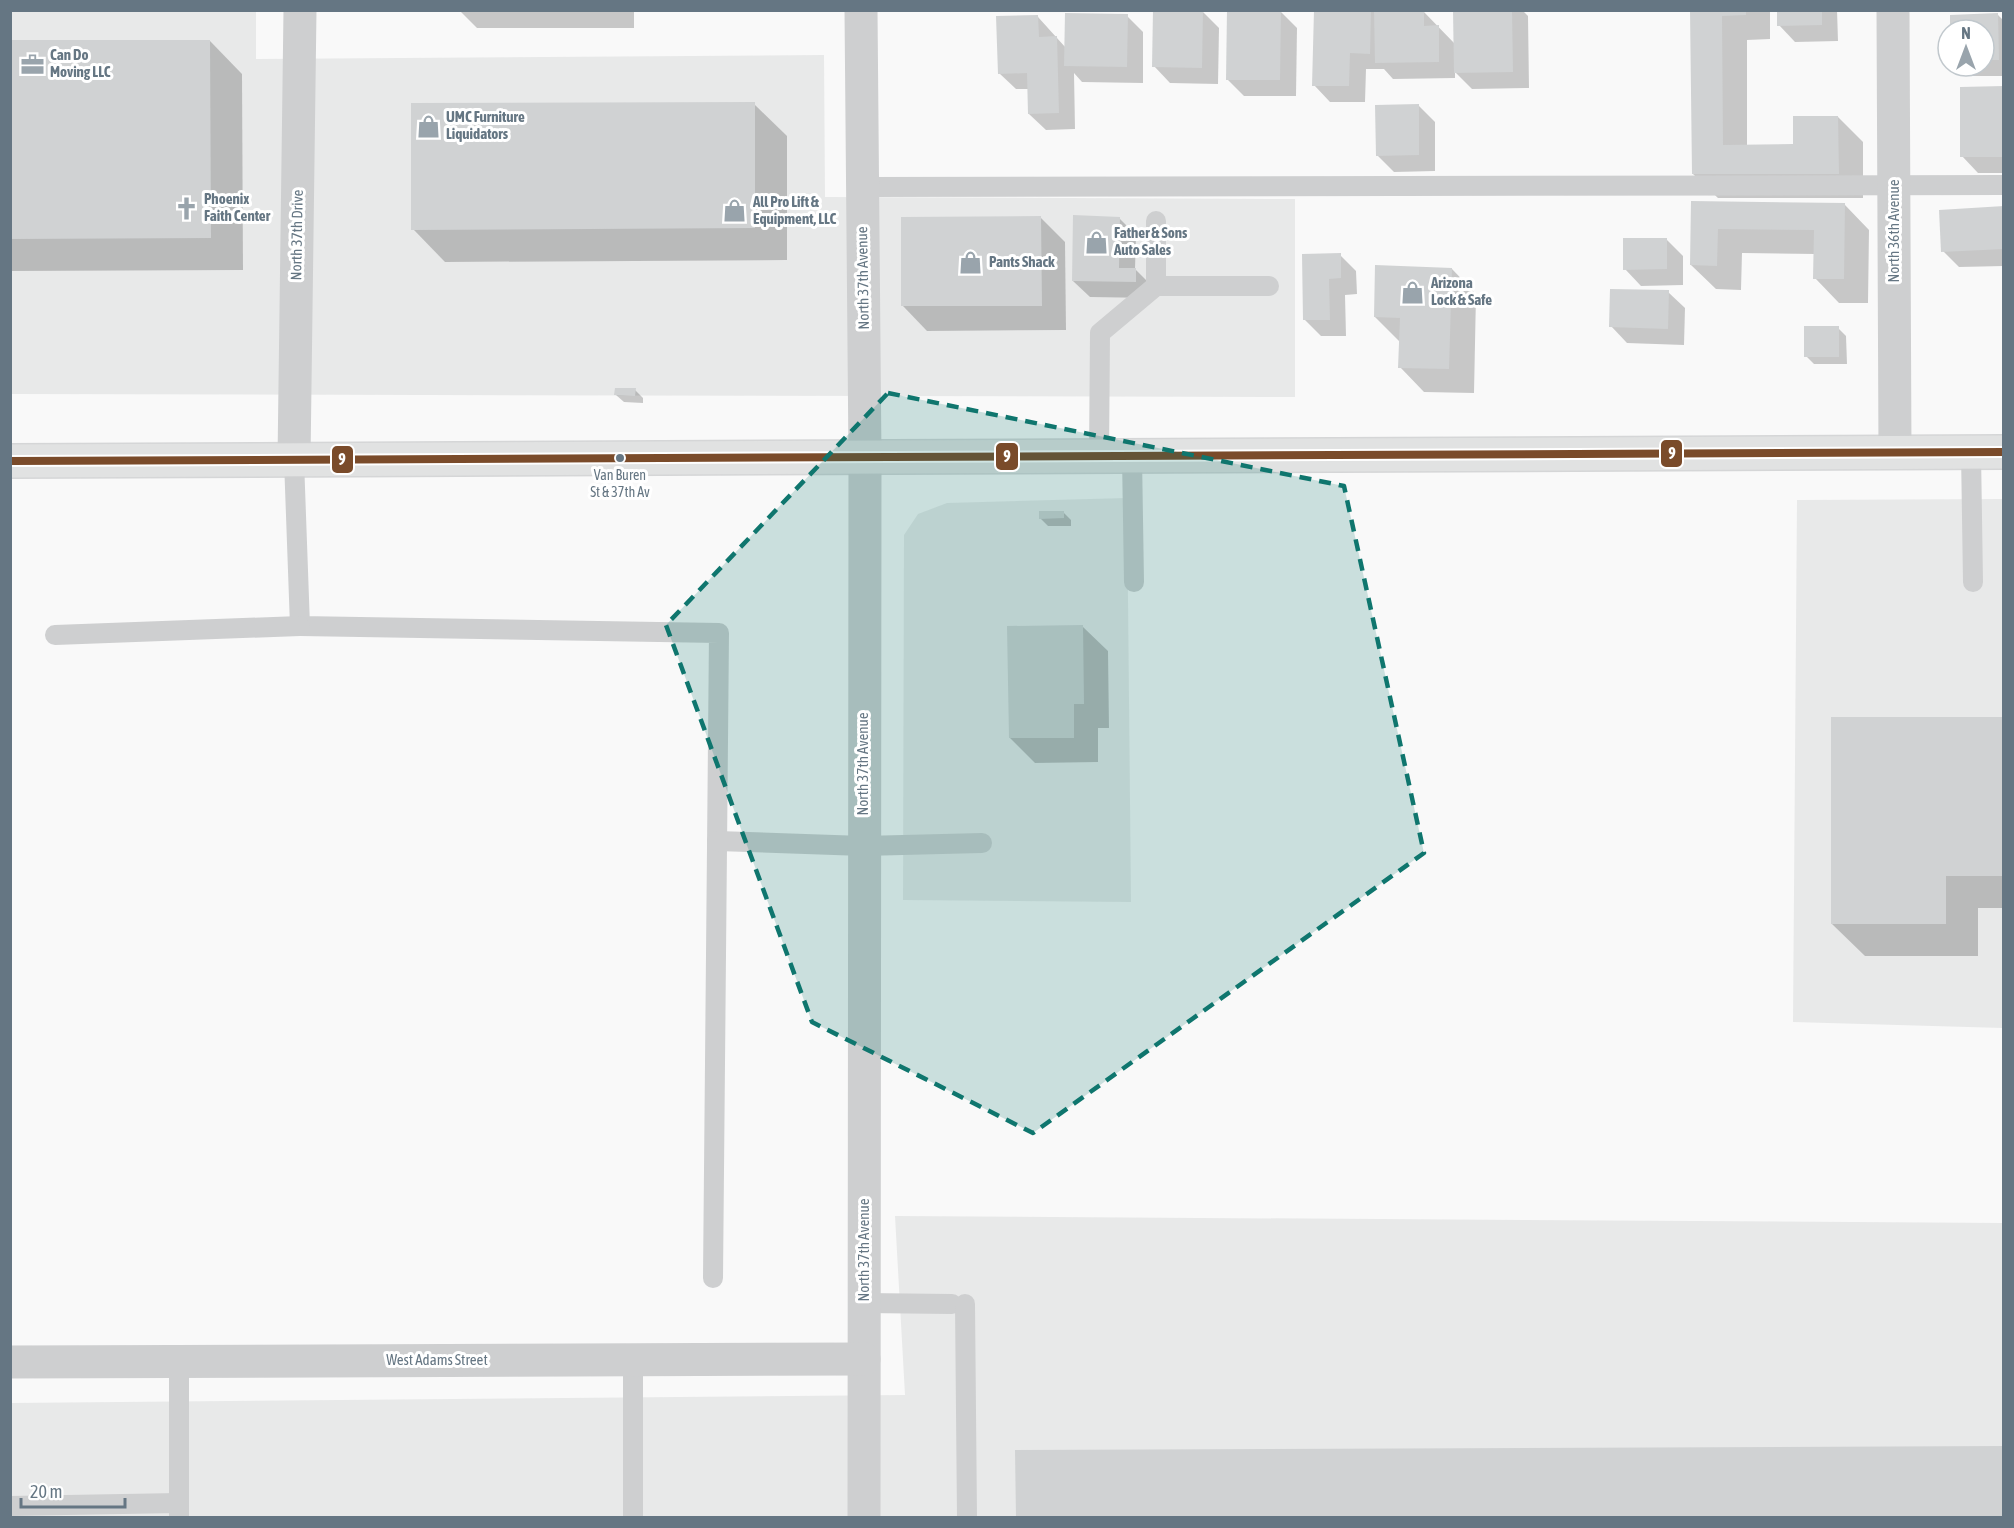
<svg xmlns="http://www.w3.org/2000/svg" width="2014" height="1528" font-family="'Asap Condensed',sans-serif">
	<rect width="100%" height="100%" fill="#f9f9f9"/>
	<!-- built -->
	<g fill="#e8e9e9">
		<path d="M 11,11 L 256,11 L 256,59 L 824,55 L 825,197 L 1295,199 L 1295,397 L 11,394 Z"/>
		<path d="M 1127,498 L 1131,902 L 903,900 L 904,535 L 918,514 L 947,503 Z"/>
		<path d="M 2003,499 L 2003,1028 L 1793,1022 L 1797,500 Z"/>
		<path d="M 895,1216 L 2003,1223 L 2003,1517 L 11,1517 L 10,1403 L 905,1395 Z"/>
	</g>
	<!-- shadow -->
	<g fill="#0003">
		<path d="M 459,10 L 634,10 L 634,28 L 477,28 Z"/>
		<path d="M 1315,10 L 1423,11 L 1455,44 L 1454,10 L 1522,10 L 1528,16 L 1529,88 L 1472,89 L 1455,72 L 1455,78 L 1393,79 L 1384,69 L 1366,69 L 1365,102 L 1330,102 L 1314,85 Z"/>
		<path d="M 1692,10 L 1770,10 L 1770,39 L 1747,40 L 1747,146 L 1794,146 L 1838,117 L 1863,142 L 1863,198 L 1718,198 L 1693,174 Z"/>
		<path d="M 1778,10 L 1837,10 L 1838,41 L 1795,42 L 1779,25 Z"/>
		<path d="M 1280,11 L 1297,28 L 1296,96 L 1244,96 L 1227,79 Z"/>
		<path d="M 1203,12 L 1219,28 L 1218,84 L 1170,83 L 1154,66 Z"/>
		<path d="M 1998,15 L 2004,21 L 2004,76 L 1968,76 L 1958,66 L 1984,66 L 1984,30 L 1951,30 Z"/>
		<path d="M 1127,16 L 1143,32 L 1143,83 L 1082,82 L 1074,73 L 1075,129 L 1046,130 L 1029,114 L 1029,89 L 1016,89 L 999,73 L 1038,17 L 1066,48 Z"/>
		<path d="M 210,41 L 242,74 L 243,270 L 10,271 L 10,42 Z"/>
		<path d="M 2004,88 L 2004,173 L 1978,173 L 1962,156 Z"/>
		<path d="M 754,104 L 787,136 L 787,260 L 445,262 L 413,229 Z"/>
		<path d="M 1418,105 L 1435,122 L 1435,171 L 1394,172 L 1377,155 Z"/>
		<path d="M 1692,203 L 1845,205 L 1869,230 L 1868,303 L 1839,303 L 1815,278 L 1815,254 L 1742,253 L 1741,290 L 1716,289 L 1691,265 Z"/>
		<path d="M 2004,208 L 2004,266 L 1959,267 L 1943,251 Z"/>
		<path d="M 1041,218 L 1065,242 L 1066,330 L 927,331 L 903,306 Z"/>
		<path d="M 1119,218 L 1136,235 L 1135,269 L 1152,286 L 1152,298 L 1090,297 L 1073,281 Z"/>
		<path d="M 1666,239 L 1683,256 L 1683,285 L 1641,286 L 1625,269 Z"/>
		<path d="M 1340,255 L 1356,271 L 1357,294 L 1345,295 L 1346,336 L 1321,336 L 1305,320 Z"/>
		<path d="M 1452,269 L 1476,294 L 1474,393 L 1424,392 L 1400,367 L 1400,342 L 1375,317 Z"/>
		<path d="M 1668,292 L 1685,308 L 1684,345 L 1627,343 L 1611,326 Z"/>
		<path d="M 1838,328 L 1846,336 L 1847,364 L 1814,364 L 1806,356 Z"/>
		<path d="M 635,390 L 643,398 L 643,403 L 624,402 L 616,395 Z"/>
		<path d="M 1063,512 L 1071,520 L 1071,526 L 1048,526 L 1040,518 Z"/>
		<path d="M 1083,627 L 1108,651 L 1109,728 L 1098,728 L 1098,762 L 1035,763 L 1010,738 Z"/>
		<path d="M 2004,718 L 2004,908 L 1978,908 L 1978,956 L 1865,956 L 1832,924 Z"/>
	</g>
	<!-- building -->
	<g fill="#d0d2d3">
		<path d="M 1153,10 L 1203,10 L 1202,68 L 1152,67 Z"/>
		<path d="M 1227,10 L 1281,10 L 1280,80 L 1226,80 Z"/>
		<path d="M 1314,10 L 1371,10 L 1370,54 L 1350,53 L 1349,86 L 1312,86 Z"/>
		<path d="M 1374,10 L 1424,10 L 1424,26 L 1439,25 L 1439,62 L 1375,63 Z"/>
		<path d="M 1453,10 L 1512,10 L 1513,72 L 1454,73 Z"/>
		<path d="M 1690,10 L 1746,10 L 1746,15 L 1722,16 L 1723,145 L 1793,144 L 1793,116 L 1838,116 L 1839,174 L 1692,174 Z"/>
		<path d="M 1777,10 L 1822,10 L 1822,25 L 1777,26 Z"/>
		<path d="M 1065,13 L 1128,14 L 1127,67 L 1064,66 Z"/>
		<path d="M 1998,13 L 1999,60 L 1984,60 L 1984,30 L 1950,30 L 1950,15 Z"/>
		<path d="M 1038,15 L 1039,37 L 1057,36 L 1059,113 L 1028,114 L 1027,73 L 998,74 L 996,16 Z"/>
		<path d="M 10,40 L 210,40 L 211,238 L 10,239 Z"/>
		<path d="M 2004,86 L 2004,157 L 1960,157 L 1960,87 Z"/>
		<path d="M 755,102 L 755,228 L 411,230 L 411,103 Z"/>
		<path d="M 1419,104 L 1419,155 L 1376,156 L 1375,105 Z"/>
		<path d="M 1691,201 L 1845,203 L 1844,279 L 1813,279 L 1814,230 L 1718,229 L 1717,266 L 1690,265 Z"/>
		<path d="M 2004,206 L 2004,249 L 1941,252 L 1939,210 Z"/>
		<path d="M 1073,215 L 1120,217 L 1119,268 L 1136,268 L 1136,282 L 1072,281 Z"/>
		<path d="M 1041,216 L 1042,306 L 901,306 L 901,217 Z"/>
		<path d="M 1623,238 L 1667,238 L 1667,269 L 1623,270 Z"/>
		<path d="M 1341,253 L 1341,278 L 1329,279 L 1330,320 L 1303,320 L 1302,254 Z"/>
		<path d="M 1375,265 L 1452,268 L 1449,369 L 1398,368 L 1400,318 L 1374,317 Z"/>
		<path d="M 1610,289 L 1669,290 L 1668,329 L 1609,327 Z"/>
		<rect x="1804" y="326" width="35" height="31"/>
		<path d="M 615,388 L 636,388 L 635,396 L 614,395 Z"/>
		<path d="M 1039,511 L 1064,511 L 1064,518 L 1039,519 Z"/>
		<path d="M 1083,625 L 1084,704 L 1074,704 L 1074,738 L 1009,738 L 1007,626 Z"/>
		<path d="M 1831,717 L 2004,717 L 2004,876 L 1946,876 L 1946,924 L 1831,924 Z"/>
		<path d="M 2004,1446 L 2004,1518 L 1016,1518 L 1015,1450 Z"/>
	</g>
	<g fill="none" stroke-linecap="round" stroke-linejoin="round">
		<defs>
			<path id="primary" d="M 10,461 L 2004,452"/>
		</defs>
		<!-- primary casing -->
		<use href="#primary" stroke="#d5d6d7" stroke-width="36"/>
		<!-- service -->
		<g stroke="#cecfd0" stroke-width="20">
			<path d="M 862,187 L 2004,185"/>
			<path d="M 1156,286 L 1269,286"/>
			<path d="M 1971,452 L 1973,582"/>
			<path d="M 1099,456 L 1100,333 L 1156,286 L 1156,221"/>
			<path d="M 1132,456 L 1134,582"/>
			<path d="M 294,460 L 300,626 L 719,633 L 713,1278"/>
			<path d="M 55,635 L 300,626"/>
			<path d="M 717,841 L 863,846 L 982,843"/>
			<path d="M 864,1303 L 952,1304"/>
			<path d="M 965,1304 L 967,1518"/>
			<path d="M 10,1506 L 179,1503"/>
			<path d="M 179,1518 L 179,1361"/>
			<path d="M 633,1518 L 633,1360"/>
		</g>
		<!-- minor -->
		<g stroke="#cecfd0" stroke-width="33">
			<path d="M 861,10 L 865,458 L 864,1518"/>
			<path d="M 1893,10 L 1895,452"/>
			<path d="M 294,460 L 300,10"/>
			<path d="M 10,1362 L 864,1359"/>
		</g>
		<!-- primary -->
		<use href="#primary" stroke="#e1e2e2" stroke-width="33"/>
		<defs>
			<path id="bus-1" d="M 10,461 L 2004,452"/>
		</defs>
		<!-- bus-1 casing -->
		<use href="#bus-1" stroke="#fff" stroke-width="12"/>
		<!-- bus-1 -->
		<use href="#bus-1" stroke="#7a4b2a" stroke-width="8"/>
	</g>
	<!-- marked area -->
	<path fill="#0f766e" fill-opacity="0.2" stroke="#0f766e" stroke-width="4.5" stroke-dasharray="12 8" stroke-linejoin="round" d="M 888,393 L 1344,486 L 1424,853 L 1033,1133 L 812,1022 L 666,625 Z"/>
	<!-- icons -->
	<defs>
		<symbol id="office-bare" viewBox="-9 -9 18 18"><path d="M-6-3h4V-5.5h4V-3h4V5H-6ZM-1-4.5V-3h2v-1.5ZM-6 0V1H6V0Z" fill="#99a4ac" stroke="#fff" stroke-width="2.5" paint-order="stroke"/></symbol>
		<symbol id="shop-bare" viewBox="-9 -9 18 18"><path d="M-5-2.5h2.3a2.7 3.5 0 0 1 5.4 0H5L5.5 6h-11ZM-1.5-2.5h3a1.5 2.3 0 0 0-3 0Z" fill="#99a4ac" stroke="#fff" stroke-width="2.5" paint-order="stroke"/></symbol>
		<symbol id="church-bare" viewBox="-9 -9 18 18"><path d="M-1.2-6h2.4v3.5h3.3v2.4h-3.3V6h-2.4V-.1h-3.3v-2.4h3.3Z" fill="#99a4ac" stroke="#fff" stroke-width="2.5" paint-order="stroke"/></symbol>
	</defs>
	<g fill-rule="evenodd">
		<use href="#office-bare" x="16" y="48" width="33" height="33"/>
		<use href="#shop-bare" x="412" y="110" width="33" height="33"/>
		<use href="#church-bare" x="170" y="192" width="33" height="33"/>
		<use href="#shop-bare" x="718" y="194" width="33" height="33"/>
		<use href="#shop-bare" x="1080" y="226" width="33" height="33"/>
		<use href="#shop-bare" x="954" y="246" width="33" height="33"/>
		<use href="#shop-bare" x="1396" y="276" width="33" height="33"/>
	</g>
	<!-- markers -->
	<circle fill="#657683" stroke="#fff" stroke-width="2" cx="620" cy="458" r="5"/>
	<g text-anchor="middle" stroke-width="6" stroke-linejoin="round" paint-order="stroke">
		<!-- bus labels -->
		<g font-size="14" fill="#657683" stroke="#fff">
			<text x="620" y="480">Van Buren<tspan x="620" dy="17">St &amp; 37th Av</tspan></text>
		</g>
		<!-- poi labels -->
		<g font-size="15" font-weight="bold" fill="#657683" stroke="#fff" text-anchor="start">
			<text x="50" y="60">Can Do<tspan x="50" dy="17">Moving LLC</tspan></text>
			<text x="446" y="122">UMC Furniture<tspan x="446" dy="17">Liquidators</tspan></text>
			<text x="204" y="204">Phoenix<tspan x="204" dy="17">Faith Center</tspan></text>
			<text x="753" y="207">All Pro Lift &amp;<tspan x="753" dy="17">Equipment, LLC</tspan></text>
			<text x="1114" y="238">Father &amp; Sons<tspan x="1114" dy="17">Auto Sales</tspan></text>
			<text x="989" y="267">Pants Shack</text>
			<text x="1431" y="288">Arizona<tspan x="1431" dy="17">Lock &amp; Safe</tspan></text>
		</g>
		<!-- street labels -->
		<g font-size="15" fill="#657683" stroke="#fff">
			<text transform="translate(1894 231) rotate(-90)" y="5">North 36th Avenue</text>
			<text transform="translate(297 235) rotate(-89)" y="5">North 37th Drive</text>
			<text transform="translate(863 278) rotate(-91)" y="5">North 37th Avenue</text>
			<text transform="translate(863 764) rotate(-90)" y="5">North 37th Avenue</text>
			<text transform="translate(864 1250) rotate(-90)" y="5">North 37th Avenue</text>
			<text x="437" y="1365">West Adams Street</text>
		</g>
	</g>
	<g stroke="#fff" stroke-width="2">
		<rect x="1660" y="439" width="23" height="29" rx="6" fill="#7a4b2a"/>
		<rect x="995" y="442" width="24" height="29" rx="6" fill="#7a4b2a"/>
		<rect x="331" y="445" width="23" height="29" rx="6" fill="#7a4b2a"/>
	</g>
	<g font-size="16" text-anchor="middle" font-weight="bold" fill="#fff">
		<text x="1672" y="459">9</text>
		<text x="1007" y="462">9</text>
		<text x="342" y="465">9</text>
	</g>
	<!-- border -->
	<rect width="2014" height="1528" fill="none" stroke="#657683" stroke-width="24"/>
	<!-- north arrow -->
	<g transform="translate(1966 48)"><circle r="28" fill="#ffffff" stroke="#c1c8cd" stroke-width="1.5"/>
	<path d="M0-4.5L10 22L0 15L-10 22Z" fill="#99a4ac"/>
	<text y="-9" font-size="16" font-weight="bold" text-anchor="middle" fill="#657683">N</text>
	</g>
	<!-- scale -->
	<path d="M21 1498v9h104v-9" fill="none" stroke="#657683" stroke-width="3"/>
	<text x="30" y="1498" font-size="18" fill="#657683" stroke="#ffffff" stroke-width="4.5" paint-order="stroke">20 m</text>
</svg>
